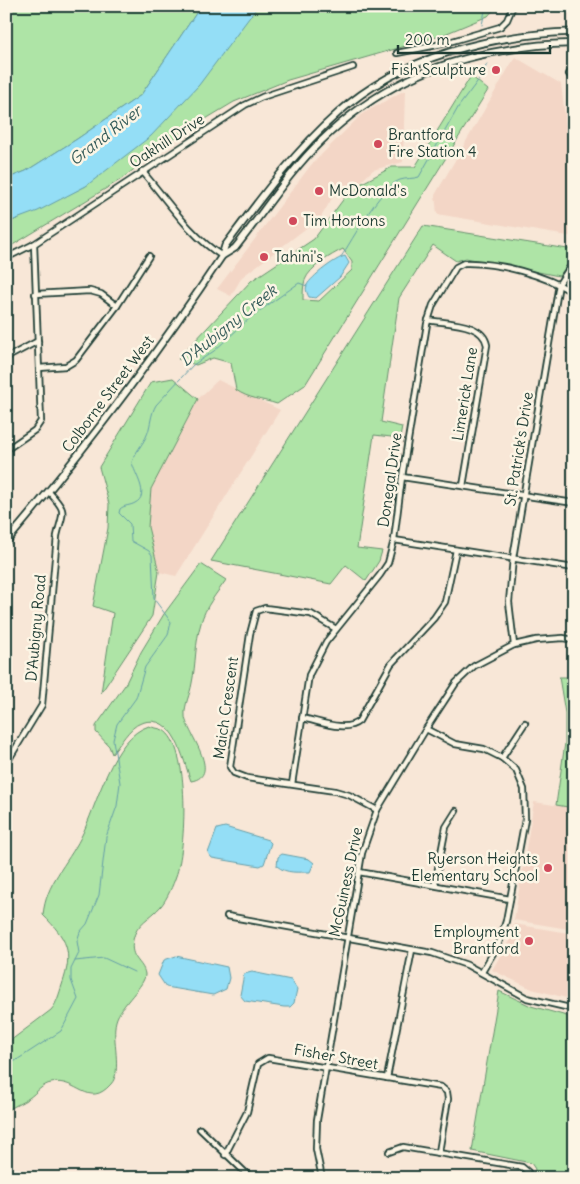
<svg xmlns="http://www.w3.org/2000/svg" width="580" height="1184" font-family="Delius,sans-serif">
	<rect width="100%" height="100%" fill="#f8e7d7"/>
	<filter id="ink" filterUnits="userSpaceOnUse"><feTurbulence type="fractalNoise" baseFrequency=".02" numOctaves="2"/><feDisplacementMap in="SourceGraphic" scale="10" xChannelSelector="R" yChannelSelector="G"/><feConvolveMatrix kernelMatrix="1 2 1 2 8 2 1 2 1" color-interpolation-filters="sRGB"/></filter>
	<g filter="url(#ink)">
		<!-- built -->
		<g fill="#f3d6c6">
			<path d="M 515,57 L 561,84 L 566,124 L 574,127 L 574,237 L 437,214 L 435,195 Z"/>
			<path d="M 405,90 L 403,162 L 373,170 L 352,190 L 341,183 L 321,217 L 242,277 L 231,296 L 217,289 L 311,165 L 362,114 Z"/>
			<path d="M 218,380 L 280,410 L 176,576 L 159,572 L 148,527 L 151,489 L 198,399 Z"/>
			<path d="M 534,802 L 574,808 L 574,930 L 514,920 Z"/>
			<path d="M 514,924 L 574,934 L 574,1000 L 532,989 L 492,970 L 509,941 Z"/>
		</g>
		<!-- green -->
		<g fill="#aee4a6" stroke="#66906d" fill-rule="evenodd">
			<path d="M 6,6 L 201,6 L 141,95 L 77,139 L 26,171 L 6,179 Z"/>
			<path d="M 258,6 L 496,7 L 488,16 L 440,36 L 288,80 L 234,102 L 179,135 L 120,180 L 6,249 L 6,224 L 86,186 L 100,174 L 230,41 Z"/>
			<path d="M 471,76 L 488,90 L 305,385 L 277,404 C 262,399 249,399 236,390 L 231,363 L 213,358 L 196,365 L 178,359 L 251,281 L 314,239 L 351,189 L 392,167 L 415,167 ZM 343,249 L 352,262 L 352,270 L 319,301 L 303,300 C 303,295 303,285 305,280 C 310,267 331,255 343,249 Z"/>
			<path d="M 423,226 L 574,250 L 574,256 L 559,276 L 466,258 L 456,261 L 433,245 L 399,298 L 381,422 L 402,427 L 400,438 L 374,435 L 357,548 L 382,551 L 379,561 L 366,581 L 346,565 L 331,584 L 211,561 Z"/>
			<path d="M 173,378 L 198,399 L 151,489 L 148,527 L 159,572 L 152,616 L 101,693 L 113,613 L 93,606 L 108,528 L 109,504 L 99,467 L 151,382 Z"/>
			<path d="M 201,564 L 226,580 C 217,593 205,607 201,623 C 195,642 196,664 192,683 C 190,695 184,705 185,716 C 185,730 224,776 191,781 C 183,761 175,711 141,723 C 129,727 120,745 112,754 L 109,746 L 96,732 L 96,726 L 125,685 L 141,652 L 164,614 Z"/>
			<path d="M 559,677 L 574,677 L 574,808 L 556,805 L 565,743 L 565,713 Z"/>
			<path d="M 149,726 C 153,728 159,728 163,730 C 191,746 186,850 176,876 C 173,885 167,899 161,906 C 151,918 136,923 133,940 C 129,959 143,961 145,974 C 146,985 120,1005 116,1021 C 111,1039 123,1071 111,1084 C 88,1110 77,1077 51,1083 C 43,1084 36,1093 29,1098 C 22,1103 14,1106 6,1111 L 6,1044 L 51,1010 C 57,1003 59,994 62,985 C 74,951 67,939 43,915 C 46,883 67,865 81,837 C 97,806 112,737 149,726 Z"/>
			<path d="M 499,991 L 531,1006 L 574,1018 L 574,1135 L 567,1178 L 533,1178 L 535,1169 L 531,1163 L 472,1151 Z"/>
		</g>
		<!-- water -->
		<g fill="#94def6" stroke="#659ea8">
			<path d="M 201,6 L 258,6 L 199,85 L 151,136 L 86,186 L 38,211 L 6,223 L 6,179 L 26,171 L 77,139 L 141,95 Z"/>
			<path d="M 345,256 L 349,263 L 340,277 L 316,298 L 309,297 C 307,293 305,289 307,285 C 311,277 336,258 345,256 Z"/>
			<path d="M 225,827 L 268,840 L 271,843 L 264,864 L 260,866 L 212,858 L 208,853 L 217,829 Z"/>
			<path d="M 282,854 L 309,859 L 314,863 L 310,872 C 299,872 286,874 277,866 L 278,857 Z"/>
			<path d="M 176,956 L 227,967 L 229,978 L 226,989 L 213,995 L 166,987 L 158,975 L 164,960 Z"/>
			<path d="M 252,972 L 291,980 L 297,989 L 294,1003 L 290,1007 L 284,1007 L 245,1001 L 240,995 L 244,974 Z"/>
		</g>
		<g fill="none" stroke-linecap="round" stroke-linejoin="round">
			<!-- stream -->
			<g stroke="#659ea8" stroke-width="1">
				<path d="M 482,25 L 486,6"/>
				<path d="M 341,257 C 353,239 380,187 400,180 C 406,178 413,179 419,177 L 459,106 L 480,78 L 487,64"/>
				<path d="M 75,961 L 104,958 L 134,972"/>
				<path d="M 6,1067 L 61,1031 L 78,999 L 71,980 L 71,969 L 79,953 L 77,941 L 80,932 L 87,924 L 99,895 L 106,837 L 117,806 L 120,783 L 113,740 L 117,724 L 136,698 L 145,667 L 168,635 L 171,622 L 154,599 L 152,555 L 149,551 L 131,541 L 130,524 L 119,513 L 120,509 C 124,505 130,506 135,503 C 151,495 134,474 132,462 C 137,449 141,447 146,437 C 151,427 150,415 156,405 L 193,365 L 214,351 L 251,317 L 299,283 L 307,286"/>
			</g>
			<defs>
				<g id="minor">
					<path d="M 397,53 L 442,44 L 500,27 L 507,20 L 513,6"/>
					<path d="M 574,67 L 569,74 L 574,80"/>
					<path d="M 573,123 L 574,121"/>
					<path d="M 142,171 C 167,200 190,236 222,256"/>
					<path d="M 6,258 L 34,244 L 245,105 L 262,97 L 353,67"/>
					<path d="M 35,294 L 90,291 L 101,294 L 117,306"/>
					<path d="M 428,320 C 447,324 483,322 487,345 L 463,486"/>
					<path d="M 6,358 L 38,341"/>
					<path d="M 39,368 L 66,366 L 76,360 L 117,306 L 149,256"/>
					<path d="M 6,450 L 35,430 L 41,421 L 34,244"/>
					<path d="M 402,477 L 574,503"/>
					<path d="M 394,540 L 574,568"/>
					<path d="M 336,629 L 311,614 L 265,608 L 256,611 L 250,634 L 230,767 L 234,773 L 247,778 L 335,791 L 349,795 L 377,810"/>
					<path d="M 514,645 L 509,602 L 513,558 L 559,284 L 574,261"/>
					<path d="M 302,718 C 319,721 345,733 359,721 L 391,664 L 434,618 L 445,602 L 456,550"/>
					<path d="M 426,729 L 455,744 L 484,749 L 502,758 L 516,770 L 524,789 L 525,819 L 506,921 L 499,943 L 482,972"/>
					<path d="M 502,758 L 525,723"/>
					<path d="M 6,764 L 42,705 L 57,536 C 63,510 68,513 49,492"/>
					<path d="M 292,784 L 309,675 L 326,642 L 380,575 L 388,563 L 394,540 L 402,477 L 427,324 L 433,305 L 456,267 L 464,263 C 498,262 545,275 574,293"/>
					<path d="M 359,872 L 510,899"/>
					<path d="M 435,884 L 446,827 L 456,811"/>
					<path d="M 227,916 L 432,953 L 467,965 L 527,998 L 574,1009"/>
					<path d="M 387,1078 L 412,950"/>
					<path d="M 200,1129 L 251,1178"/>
					<path d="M 389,1152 L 403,1147 L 522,1167 L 528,1172 L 527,1178"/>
					<path d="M 225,1155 L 247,1112 L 258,1064 L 268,1058 L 441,1087 L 447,1092 L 448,1099 L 439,1152"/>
					<path d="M 322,1178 L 316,1149 L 317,1120 L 362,853 L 377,810 L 426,729 L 456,683 L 474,666 L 514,645 L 536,640 L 563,638 L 574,640"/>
				</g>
				<g id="secondary">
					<path d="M 222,256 L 235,248 C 263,213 289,172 321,141 C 375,89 433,62 506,50 C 529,46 550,43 574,44"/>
					<path d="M 6,542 C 84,451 156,355 222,256 L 225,246 C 260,199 294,152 338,113 C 400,57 492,34 574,32"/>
				</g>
			</defs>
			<!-- minor casing -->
			<use href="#minor" stroke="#1f3d34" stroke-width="8"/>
			<!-- secondary casing -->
			<use href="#secondary" stroke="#1f3d34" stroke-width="9"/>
			<!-- minor -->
			<use href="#minor" stroke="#fcf5e5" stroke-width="4.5"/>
			<!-- secondary -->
			<use href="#secondary" stroke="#fcf5e5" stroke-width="5.5"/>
		</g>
	</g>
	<!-- markers -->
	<g fill="#d1495b" stroke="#fcf5e5" stroke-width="2">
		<circle cx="496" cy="70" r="5"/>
		<circle cx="378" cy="144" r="5"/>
		<circle cx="319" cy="191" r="5"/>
		<circle cx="293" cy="221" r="5"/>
		<circle cx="264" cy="257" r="5"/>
		<circle cx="548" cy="868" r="5"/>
		<circle cx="529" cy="941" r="5"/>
	</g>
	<g text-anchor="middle" stroke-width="5" stroke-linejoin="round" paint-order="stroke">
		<!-- poi labels -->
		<g font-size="15" fill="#1f3d34" stroke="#fcf5e5" text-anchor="start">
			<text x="486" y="75" text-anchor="end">Fish Sculpture</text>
			<text x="388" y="140">Brantford<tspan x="388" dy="17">Fire Station 4</tspan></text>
			<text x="329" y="196">McDonald's</text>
			<text x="303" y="226">Tim Hortons</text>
			<text x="274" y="262">Tahini's</text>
			<text x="538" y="864" text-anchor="end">Ryerson Heights<tspan x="538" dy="17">Elementary School</tspan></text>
			<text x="519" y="937" text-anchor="end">Employment<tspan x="519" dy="17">Brantford</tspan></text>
		</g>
		<!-- street labels -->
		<g font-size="15" fill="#1f3d34" stroke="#fcf5e5">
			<text transform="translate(167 141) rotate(-33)" y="5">Oakhill Drive</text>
			<text transform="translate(108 394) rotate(-53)" y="5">Colborne Street West</text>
			<text transform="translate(465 394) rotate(-81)" y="5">Limerick Lane</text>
			<text transform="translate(519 449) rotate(-81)" y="5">St. Patrick's Drive</text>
			<text transform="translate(390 480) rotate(-82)" y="5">Donegal Drive</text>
			<text transform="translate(36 628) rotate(-85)" y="5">D'Aubigny Road</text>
			<text transform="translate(226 708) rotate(-82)" y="5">Maich Crescent</text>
			<text transform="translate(346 882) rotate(-78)" y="5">McGuiness Drive</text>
			<text transform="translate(336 1057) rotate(10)" y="5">Fisher Street</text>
		</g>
		<!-- water labels -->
		<g font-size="16" font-style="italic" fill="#365d5b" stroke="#fcf5e5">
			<text transform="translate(105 135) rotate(-38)" y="6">Grand River</text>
			<text transform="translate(228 325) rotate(-39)" y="6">D'Aubigny Creek</text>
		</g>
	</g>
	<!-- margin -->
	<rect width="580" height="1184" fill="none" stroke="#fcf5e5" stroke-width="25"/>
	<rect x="12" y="12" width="555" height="1159" fill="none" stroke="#1f3d34" stroke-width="2" filter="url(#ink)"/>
	<!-- scale -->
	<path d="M398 45v8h152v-8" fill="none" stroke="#1f3d34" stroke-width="2.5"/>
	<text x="405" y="45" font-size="15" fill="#1f3d34" stroke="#fcf5e5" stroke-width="4" paint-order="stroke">200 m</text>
</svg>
